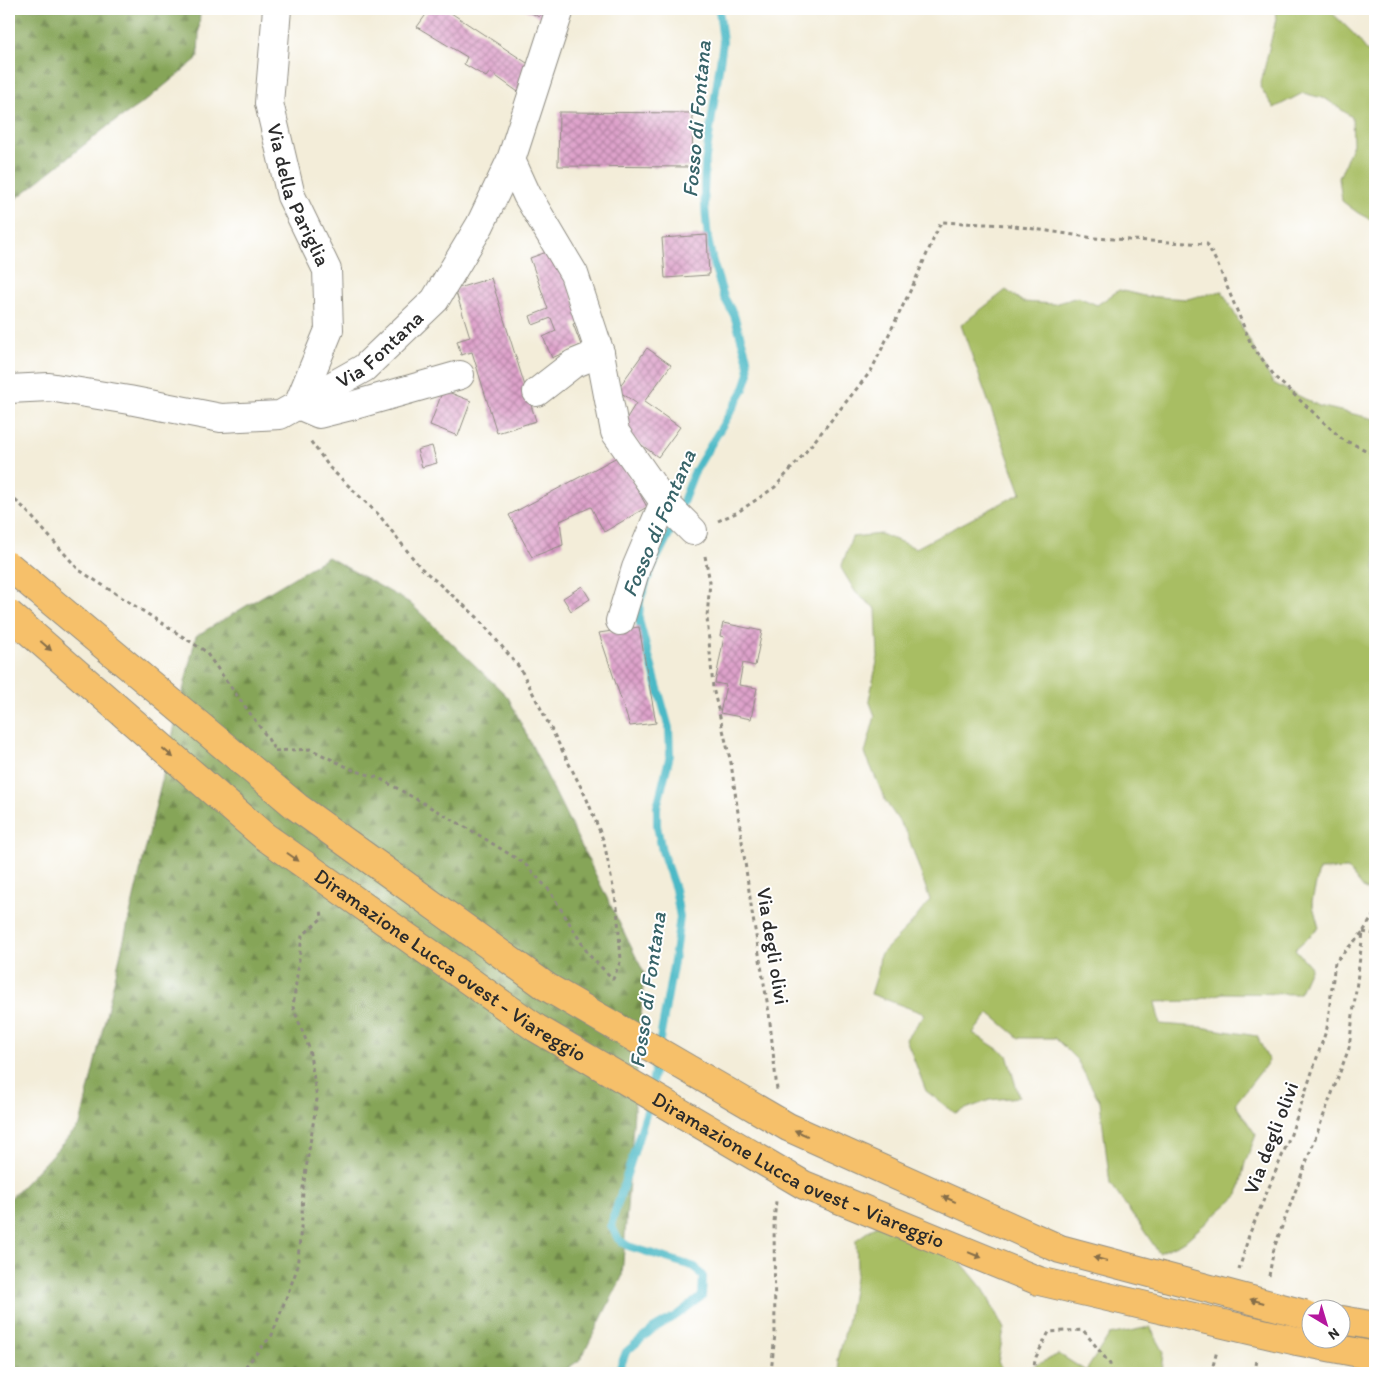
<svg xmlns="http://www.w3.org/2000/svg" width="1384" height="1382" font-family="Itim,sans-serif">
	<defs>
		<pattern id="forest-firs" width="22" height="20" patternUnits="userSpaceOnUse" patternTransform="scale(1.25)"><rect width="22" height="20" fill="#86a559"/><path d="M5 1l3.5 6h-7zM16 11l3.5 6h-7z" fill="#6e874a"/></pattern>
		<pattern id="building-cross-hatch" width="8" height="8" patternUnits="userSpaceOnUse" patternTransform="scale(1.25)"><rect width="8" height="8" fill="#dea2cb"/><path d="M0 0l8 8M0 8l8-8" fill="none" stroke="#b484a5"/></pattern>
	</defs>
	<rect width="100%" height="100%" fill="#fff"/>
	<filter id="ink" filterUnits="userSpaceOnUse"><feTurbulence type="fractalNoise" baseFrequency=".02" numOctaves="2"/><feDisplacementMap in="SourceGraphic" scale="10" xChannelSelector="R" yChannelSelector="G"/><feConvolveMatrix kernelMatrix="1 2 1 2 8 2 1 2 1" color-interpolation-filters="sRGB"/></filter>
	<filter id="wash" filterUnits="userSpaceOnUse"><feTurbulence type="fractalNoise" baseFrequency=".0096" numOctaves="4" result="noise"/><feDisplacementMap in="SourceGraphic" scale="20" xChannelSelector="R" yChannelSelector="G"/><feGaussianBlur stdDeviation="1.12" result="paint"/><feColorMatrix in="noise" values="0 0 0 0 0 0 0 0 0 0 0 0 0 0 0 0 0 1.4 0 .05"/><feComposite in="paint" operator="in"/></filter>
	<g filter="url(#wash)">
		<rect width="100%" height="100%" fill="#f3edd9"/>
		<!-- grass -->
		<g fill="#a8be63" stroke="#6a7447">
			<path d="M 1275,9 L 1328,9 L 1355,35 L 1375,61 L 1375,222 L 1358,213 L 1342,201 L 1339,178 L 1353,144 L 1352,117 L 1326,99 L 1303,93 L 1274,108 L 1260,87 L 1276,19 Z"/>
			<path d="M 1006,290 L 1023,302 L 1054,304 L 1078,297 L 1097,305 L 1119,290 L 1144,296 L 1187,299 L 1222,291 L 1273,383 L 1319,406 L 1375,419 L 1375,894 L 1364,889 L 1348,869 L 1319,870 L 1312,902 L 1319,928 L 1295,949 L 1311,967 L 1299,994 L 1223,993 L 1193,1001 L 1155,1002 L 1160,1024 L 1200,1027 L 1257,1036 L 1269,1061 L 1235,1104 L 1256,1135 L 1245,1163 L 1238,1195 L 1185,1241 L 1159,1253 L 1138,1222 L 1110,1184 L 1100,1102 L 1077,1060 L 1055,1038 L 1019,1038 L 989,1013 L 973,1033 L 1007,1055 L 1019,1097 L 990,1100 L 955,1113 L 926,1091 L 906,1039 L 925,1014 L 871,994 L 878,972 L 880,955 L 911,924 L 930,900 L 907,833 L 886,802 L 865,753 L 875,716 L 869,700 L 878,657 L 876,609 L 856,593 L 841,568 L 852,537 L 881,534 L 916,548 L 1021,493 L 961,325 Z"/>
			<path d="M 877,1225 L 961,1262 L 984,1290 L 1004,1329 L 998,1362 L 1005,1373 L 841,1373 L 838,1360 L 848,1319 L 857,1267 L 856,1240 Z"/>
			<path d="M 1150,1327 L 1164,1352 L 1162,1373 L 1019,1373 L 1059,1354 L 1086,1371 L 1109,1335 Z"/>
		</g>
		<!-- forest -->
		<g fill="url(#forest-firs)" stroke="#586842">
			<path d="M 9,9 L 200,9 L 198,58 L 148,99 L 108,126 L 17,198 L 9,202 Z"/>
			<path d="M 328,557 L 410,603 L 508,697 L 644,973 L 622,1277 L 581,1359 L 561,1373 L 9,1373 L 9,1200 L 80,1125 L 196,636 Z"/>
		</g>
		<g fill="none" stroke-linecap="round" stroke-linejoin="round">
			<!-- stream -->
			<g stroke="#4bb9c6" stroke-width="8">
				<path d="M 680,509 L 694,473 L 743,391 L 749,373 L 747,358 L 734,315 L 724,297 L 713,262 L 708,239 L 706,218 L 704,193 L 705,164 L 723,42 L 719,9"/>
				<path d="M 659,1045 L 674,961 L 680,917 L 675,889 L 662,851 L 657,826 L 657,807 L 670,755 L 669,728 L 639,620 L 640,600 L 651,570 L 676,520"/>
				<path d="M 651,1089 L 657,1056"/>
				<path d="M 618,1373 L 626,1352 L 653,1329 L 677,1315 L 702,1296 L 703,1277 L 695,1267 L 628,1246 L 618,1239 L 611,1225 L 647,1111 L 649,1100"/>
			</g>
		</g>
		<g id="blocks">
			<!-- building -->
			<g fill="url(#building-cross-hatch)">
				<path d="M 430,9 L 445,9 L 530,65 L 521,94 L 490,72 L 486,77 L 464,64 L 467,57 L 417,27 Z"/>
				<path d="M 524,9 L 544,9 L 539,17 Z"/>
				<path d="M 559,112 L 693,113 L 692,167 L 558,166 Z"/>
				<path d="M 707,235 L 709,275 L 665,278 L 662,238 Z"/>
				<path d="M 555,249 L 582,321 L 573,324 L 581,345 L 552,358 L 543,337 L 556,331 L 551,318 L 533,325 L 530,316 L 548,309 L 530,258 Z"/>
				<path d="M 491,278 L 536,421 L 497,433 L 472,352 L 461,355 L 457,341 L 470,337 L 455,289 Z"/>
				<path d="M 647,348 L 671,365 L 644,402 L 680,427 L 658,457 L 620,429 L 636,403 L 617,390 Z"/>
				<path d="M 443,390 L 471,401 L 458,436 L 430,425 Z"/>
				<path d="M 432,446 L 437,463 L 422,467 L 417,450 Z"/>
				<path d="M 619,456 L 647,507 L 604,532 L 591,507 L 560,521 L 563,545 L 532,557 L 509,515 Z"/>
				<path d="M 582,586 L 590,599 L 571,611 L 563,598 Z"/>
				<path d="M 723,623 L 762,631 L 755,666 L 743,663 L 739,685 L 757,688 L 751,719 L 720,713 L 726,685 L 715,683 L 724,637 L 720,636 Z"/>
				<path d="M 639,627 L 656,723 L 630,726 L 599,633 Z"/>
			</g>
		</g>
	</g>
	<g filter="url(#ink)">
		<use href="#blocks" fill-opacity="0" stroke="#8f8c82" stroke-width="1"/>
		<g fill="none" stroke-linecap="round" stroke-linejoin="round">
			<defs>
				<g id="minor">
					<path id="s1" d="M 277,9 L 269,103 L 291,196 L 327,270 L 329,330 L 298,405 L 319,414 L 351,406 L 460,375"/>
					<path d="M 511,160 L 527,195 L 574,274 L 600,353 L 615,432 L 664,502 L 693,531"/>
					<path id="s2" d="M 9,389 L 49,387 L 129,400 L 221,418 L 280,415 L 364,368 L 435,300 L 480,225 L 511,160 L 560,9"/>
					<path d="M 537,392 L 573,364 L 600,353"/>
					<path d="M 620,621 L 636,568 L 664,502"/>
				</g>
				<g id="highway">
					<path d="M 1342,1320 L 1375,1326"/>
					<path d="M 1297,1341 L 1375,1356"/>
				</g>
			</defs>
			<!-- minor casing -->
			<use href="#minor" stroke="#8f8c82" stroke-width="30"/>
			<!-- highway casing -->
			<use href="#highway" stroke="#8f8c82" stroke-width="30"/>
			<!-- path -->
			<g stroke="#8f8c82" stroke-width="3" stroke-dasharray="4 4" stroke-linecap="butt">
				<path d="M 9,495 L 24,508 L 79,570 L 205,651 L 267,737 L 275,751"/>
				<path d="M 718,521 L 738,512 L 775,487 L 804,454 L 871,371 L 914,283 L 941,222 L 1008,225 L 1094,238 L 1207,244 L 1217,263 L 1251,344 L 1276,378 L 1342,439 L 1370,452 L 1375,453"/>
				<path d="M 705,556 L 710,582 L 707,617 L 713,688 L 731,763 L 752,912 L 769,1013 L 777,1090"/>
				<path d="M 275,751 L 310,749 L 353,770 L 379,778 L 474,832 L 525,864 L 549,890 L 589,955 L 613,979 L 621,960 L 617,907 L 604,842 L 586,797 L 520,668 L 477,617 L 420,567 L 379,515 L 330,468 L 309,439"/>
				<path d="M 1363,932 L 1375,934"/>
				<path d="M 1239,1270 L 1249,1235 L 1290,1137 L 1327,1028 L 1335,962 L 1362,933"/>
				<path d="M 1269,1276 L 1274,1248 L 1349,1048 L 1363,932 L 1375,913"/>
				<path d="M 240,1373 L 272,1335 L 297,1269 L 302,1217 L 303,1188 L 317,1099 L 309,1048 L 293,1007 L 302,936 L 322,918 L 321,909"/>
				<path d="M 771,1373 L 775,1334 L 774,1222 L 776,1201"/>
				<path d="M 1032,1373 L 1036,1357 L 1049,1332 L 1083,1330 L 1110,1364 L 1110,1373"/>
				<path d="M 1211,1373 L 1217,1351"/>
				<path d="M 1255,1373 L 1257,1359"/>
			</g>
			<!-- minor -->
			<use href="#minor" stroke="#fff" stroke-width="28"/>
			<!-- highway -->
			<use href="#highway" stroke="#f6c06b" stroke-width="28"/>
			<defs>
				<g id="highway-bridge">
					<path d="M 9,566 L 297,807 L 547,987 L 788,1127 L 1060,1249 L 1304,1314"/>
					<path id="s3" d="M 9,614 L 264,836 L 536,1028 L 804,1185 L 1039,1281 L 1297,1341"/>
				</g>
			</defs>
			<!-- highway-bridge casing -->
			<use href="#highway-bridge" stroke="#8f8c82" stroke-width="30" stroke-linecap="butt"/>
			<!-- highway-bridge -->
			<use href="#highway-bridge" stroke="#f6c06b" stroke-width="28"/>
		</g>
		<!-- one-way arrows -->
		<defs><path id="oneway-solid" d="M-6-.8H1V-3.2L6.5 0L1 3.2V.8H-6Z" transform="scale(1.25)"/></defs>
		<g fill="#866e48">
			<use href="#oneway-solid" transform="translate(46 646) rotate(41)"/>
			<use href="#oneway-solid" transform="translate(168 753) rotate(41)"/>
			<use href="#oneway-solid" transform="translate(293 857) rotate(35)"/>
			<use href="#oneway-solid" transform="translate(801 1133) rotate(-156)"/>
			<use href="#oneway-solid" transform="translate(949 1199) rotate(-156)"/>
			<use href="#oneway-solid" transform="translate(975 1255) rotate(22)"/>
			<use href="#oneway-solid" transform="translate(1100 1259) rotate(-165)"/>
			<use href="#oneway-solid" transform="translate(1257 1301) rotate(-165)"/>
		</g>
	</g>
	<g text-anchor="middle" stroke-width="4" stroke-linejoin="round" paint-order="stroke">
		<!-- street labels -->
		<g font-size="21" fill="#2b2b2b" stroke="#fff">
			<text dy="7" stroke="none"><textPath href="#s1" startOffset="191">Via della Pariglia</textPath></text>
			<text dy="7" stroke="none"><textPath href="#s2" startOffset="394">Via Fontana</textPath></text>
			<text transform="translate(773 946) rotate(81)" y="7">Via degli olivi</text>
			<text dy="7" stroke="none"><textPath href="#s3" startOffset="565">Diramazione Lucca ovest - Viareggio</textPath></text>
			<text transform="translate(1271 1138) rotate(-69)" y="7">Via degli olivi</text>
			<text dy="7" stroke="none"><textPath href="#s3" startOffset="970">Diramazione Lucca ovest - Viareggio</textPath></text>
		</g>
		<!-- water labels -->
		<g font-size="22" font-style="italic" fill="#386469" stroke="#fff">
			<text transform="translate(696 119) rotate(-85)" y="8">Fosso di Fontana</text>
			<text transform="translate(658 523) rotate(-67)" y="8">Fosso di Fontana</text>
			<text transform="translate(647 990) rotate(-82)" y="8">Fosso di Fontana</text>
		</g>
	</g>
	<!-- margin -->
	<rect width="1384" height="1382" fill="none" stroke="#fff" stroke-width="30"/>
	<!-- north arrow -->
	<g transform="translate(1326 1324) rotate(142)"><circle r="24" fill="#ffffff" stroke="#aaaaaa"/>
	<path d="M0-4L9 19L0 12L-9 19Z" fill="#b5179e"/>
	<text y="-8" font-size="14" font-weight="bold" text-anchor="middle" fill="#2b2b2b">N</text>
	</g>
</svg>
